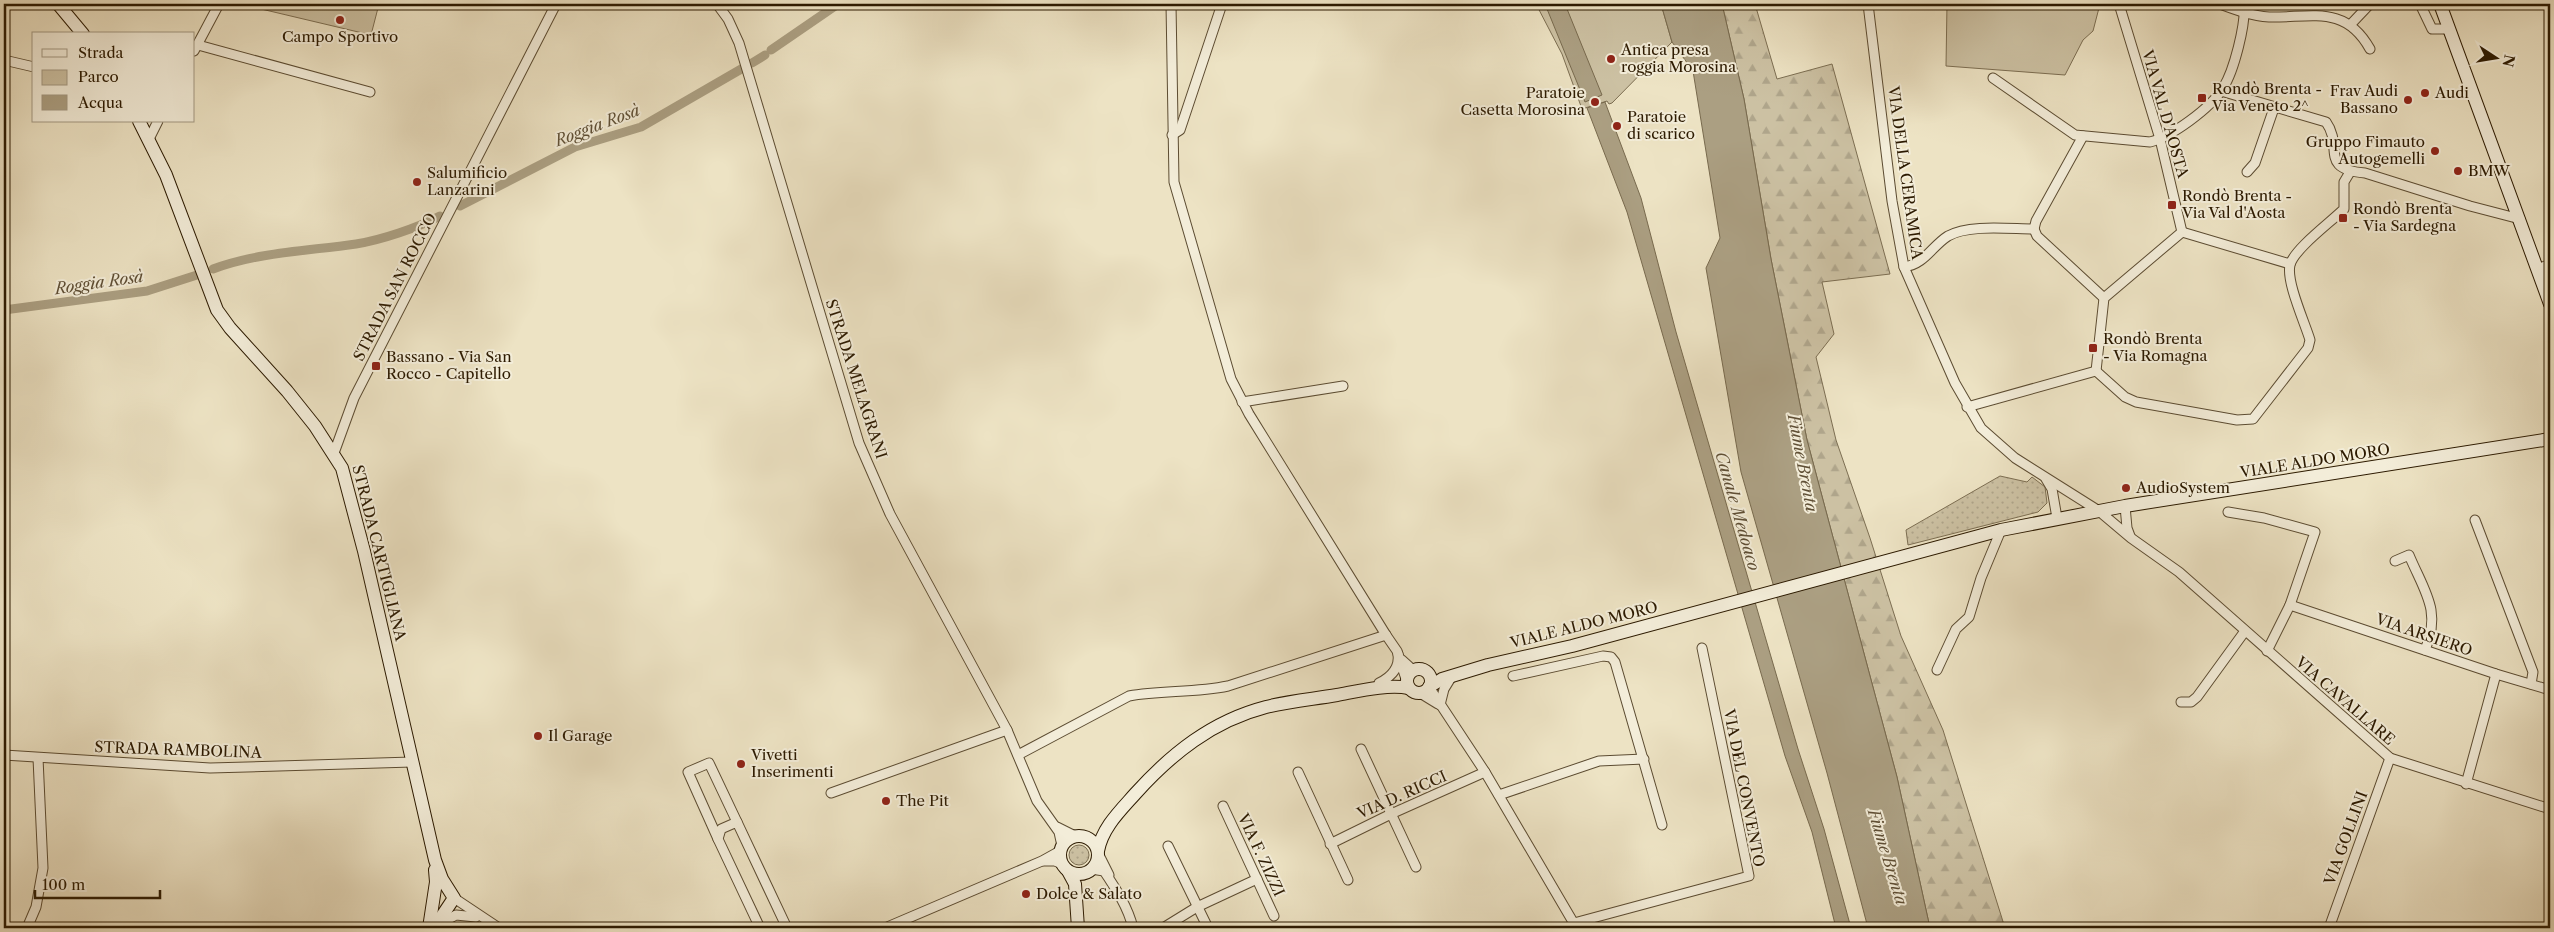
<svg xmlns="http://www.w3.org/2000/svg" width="2554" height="932" font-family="'Libre Caslon Text',serif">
	<defs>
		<pattern id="grass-dots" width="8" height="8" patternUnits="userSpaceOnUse" patternTransform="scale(1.25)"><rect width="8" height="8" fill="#ccc1a3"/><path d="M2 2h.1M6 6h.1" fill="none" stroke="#afa58b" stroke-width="1.8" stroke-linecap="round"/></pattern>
		<pattern id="forest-firs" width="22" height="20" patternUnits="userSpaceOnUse" patternTransform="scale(1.25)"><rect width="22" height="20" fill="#ccc1a3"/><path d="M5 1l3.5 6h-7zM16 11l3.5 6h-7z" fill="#afa58b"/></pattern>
	</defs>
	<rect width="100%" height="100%" fill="#ede3c4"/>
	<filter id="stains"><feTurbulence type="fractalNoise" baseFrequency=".004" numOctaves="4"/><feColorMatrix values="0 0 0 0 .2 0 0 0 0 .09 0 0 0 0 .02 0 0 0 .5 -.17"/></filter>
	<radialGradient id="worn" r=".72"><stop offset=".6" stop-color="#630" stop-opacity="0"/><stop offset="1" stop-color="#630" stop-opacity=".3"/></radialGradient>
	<!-- grass -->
	<g fill="url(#grass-dots)" stroke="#7c6e52">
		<path d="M 2000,476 L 2027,482 L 2032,477 L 2045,487 L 2047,503 L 2038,512 L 1908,545 L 1906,530 Z"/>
		<circle cx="1079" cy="855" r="10"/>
	</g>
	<!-- forest -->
	<path fill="url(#forest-firs)" stroke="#7c6e52" d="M 1722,4 L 1755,4 L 1777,79 L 1832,64 L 1890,274 L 1822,282 L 1834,334 L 1816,357 L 1836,440 L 1870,538 L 1901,636 L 1943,730 L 2005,928 L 1930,928 L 1897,777 L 1807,440 L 1771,259 L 1744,99 Z"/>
	<!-- green -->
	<g fill="#ccc1a3" stroke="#7c6e52">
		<path d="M 240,4 L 379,4 L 371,35 Z"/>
		<path d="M 1536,4 L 1661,4 L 1672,42 L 1612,103 L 1609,104 L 1607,101 L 1582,109 L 1562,54 Z"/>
		<path d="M 1947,4 L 2100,4 L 2093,31 L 2083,40 L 2065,75 L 1946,66 Z"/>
	</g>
	<!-- water -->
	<g fill="#ab9f82" stroke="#786a4e">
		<path d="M 1545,4 L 1565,4 L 1602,95 L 1585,102 Z"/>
		<path d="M 1661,4 L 1722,4 L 1744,99 L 1771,259 L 1807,440 L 1897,777 L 1930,928 L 1868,928 L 1827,773 L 1741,472 L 1706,268 L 1720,238 L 1693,71 L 1672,42 Z"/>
		<path d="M 1605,102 L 1641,198 L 1676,332 L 1798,749 L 1824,829 L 1851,928 L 1836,928 L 1812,832 L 1785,756 L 1627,212 L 1587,108 Z"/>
	</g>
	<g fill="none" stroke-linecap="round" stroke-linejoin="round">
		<!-- canal -->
		<g stroke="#ab9f82" stroke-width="9">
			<path d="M 771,50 L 838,4"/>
			<path d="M 752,63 L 765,55"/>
			<path d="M 460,206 L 575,147 L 641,127 L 743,68"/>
			<path d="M 213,269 C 259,252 308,251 356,244 C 381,240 417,228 440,216"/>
			<path d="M 4,310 L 147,291 L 197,275"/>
		</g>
		<defs>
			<g id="street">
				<path d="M 717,4 L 728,19 L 739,43 L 859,443 L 890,514 L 1007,730 L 1037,801 L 1059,832 L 1062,846"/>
				<path d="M 1171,4 L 1174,182 L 1231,379 L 1249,414 L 1386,635 L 1397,651 L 1406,679"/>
				<path d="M 1868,4 L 1892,201 L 1904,267 L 1955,383 L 1981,428 L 2015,458 L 2099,511 L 2131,538 L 2179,572 L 2390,758 L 2550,809"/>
				<path d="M 2119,4 L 2160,139 L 2182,232"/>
				<path d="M 2220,4 C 2236,10 2252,16 2269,17 C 2311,18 2345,4 2370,49"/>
				<path d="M 2420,4 L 2432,29 L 2450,29"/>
				<path d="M 2351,24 L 2370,4"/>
				<path d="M 198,45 L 370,92"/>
				<path d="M 194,51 L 219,4"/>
				<path d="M 4,60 L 34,67"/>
				<path d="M 1993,78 L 2075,135 L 2150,142 C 2171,137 2211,108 2223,88 C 2234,71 2246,24 2244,4"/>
				<path d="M 2221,91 L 2326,122 C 2344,147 2318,169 2365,173 L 2470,206 L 2520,219"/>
				<path d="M 1172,135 L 1180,130 L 1222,4"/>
				<path d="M 149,139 L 158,121"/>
				<path d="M 2247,172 L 2255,163 L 2274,108"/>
				<path d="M 2034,229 L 2036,221 L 2083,136"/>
				<path d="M 2034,229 L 2037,236 L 2104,298"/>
				<path d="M 2182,232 L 2290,264"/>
				<path d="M 1904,267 C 1925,264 1932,246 1948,236 C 1969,224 2010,229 2034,229"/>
				<path d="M 2538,269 L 2550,264"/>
				<path d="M 2096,371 L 2125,397 L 2136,402 L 2237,420 L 2253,419 L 2308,348 L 2310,340 C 2305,323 2286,282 2290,265 C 2294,249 2331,222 2344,209 L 2344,182 L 2350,172"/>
				<path d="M 2096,371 L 2104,298 L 2182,232"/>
				<path d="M 1242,402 L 1343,386"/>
				<path d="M 1967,407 L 2096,371"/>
				<path d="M 334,453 L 354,398 L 556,4"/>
				<path d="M 2046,479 L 2052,489 L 2057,518"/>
				<path d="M 2125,506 L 2127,528 L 2130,536"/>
				<path d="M 2228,512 L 2264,518 L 2315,532 L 2290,605 L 2267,651"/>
				<path d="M 2475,520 L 2533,672 L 2531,684"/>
				<path d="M 2395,561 L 2409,555 C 2424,591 2442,611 2425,650"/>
				<path d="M 2290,605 L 2496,674 L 2550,690"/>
				<path d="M 1402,660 L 1413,670"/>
				<path d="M 1937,670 L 1956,629 L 1969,617 L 1981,578 L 2001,530"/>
				<path d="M 1513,676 L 1603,656 L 1611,657 L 1615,662 L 1662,825"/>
				<path d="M 1379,683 C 1391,677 1400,668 1398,654"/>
				<path d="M 1429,687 L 1485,772 L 1576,927"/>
				<path d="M 1420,693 L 1438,704"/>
				<path d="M 2181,702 L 2191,702 L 2197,697 L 2245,631"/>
				<path d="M 1440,705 L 1444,689 L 1452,676"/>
				<path d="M 1361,749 L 1416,867"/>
				<path d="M 4,755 L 210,768 L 412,762"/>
				<path d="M 1018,755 L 1129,696 C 1161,690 1195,693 1228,686 L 1386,635"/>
				<path d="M 1298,772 L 1348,880"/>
				<path d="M 2466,784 L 2496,674"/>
				<path d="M 831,793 L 1007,730"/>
				<path d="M 1499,795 L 1599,761 L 1644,759"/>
				<path d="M 1223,806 L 1274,916"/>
				<path d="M 1057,827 L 1075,836"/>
				<path d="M 718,839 L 688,772 L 709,763 L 737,822"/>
				<path d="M 1330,844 L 1391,814 L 1485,772"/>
				<path d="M 1168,846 L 1208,928"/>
				<path d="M 1098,853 L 1109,875"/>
				<path d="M 1044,861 L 1055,861 L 1062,864"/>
				<path d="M 1091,869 L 1104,871 C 1116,889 1128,907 1133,928"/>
				<path d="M 454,898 L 499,928"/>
				<path d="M 1574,923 L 1749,876 L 1702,648"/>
				<path d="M 439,924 L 456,915 L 476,917"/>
				<path d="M 27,928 L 36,907 L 43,868 L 38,758"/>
				<path d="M 760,928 L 718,839 L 721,829 L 737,822 L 787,928"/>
				<path d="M 885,928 L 1042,861 L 1060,851"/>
				<path d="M 1163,928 L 1197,907 L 1257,879"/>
				<path d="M 2329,928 L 2390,758"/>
			</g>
			<g id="secondary">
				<path d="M 58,4 L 83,34"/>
				<path d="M 2440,4 L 2550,304"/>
				<path d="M 139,121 L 166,175 L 217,310 L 230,328 L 287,391 L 315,426 L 342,468 L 364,551 L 435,860 L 442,879 L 454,898 L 434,928"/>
				<circle cx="1419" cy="681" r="12"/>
				<path d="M 1429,687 L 1442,679 L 1488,665 L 1572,646 L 2001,530 L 2125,506 L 2550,439"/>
				<circle cx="1079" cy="855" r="19"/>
				<path d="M 1098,851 C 1102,828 1120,811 1135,794 C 1171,754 1212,721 1266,707 C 1289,701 1314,699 1337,695 C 1359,691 1387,684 1409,688"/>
				<path d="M 1068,871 L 1075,884 L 1078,928"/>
				<path d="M 429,928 L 436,882 L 435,870"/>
			</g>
		</defs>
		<!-- street casing -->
		<use href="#street" stroke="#5c4c32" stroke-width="11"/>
		<!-- secondary casing -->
		<use href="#secondary" stroke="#2c1a01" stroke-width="14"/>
		<!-- street -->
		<use href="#street" stroke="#f3edd9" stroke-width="9"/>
		<!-- secondary -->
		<use href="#secondary" stroke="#f3edd9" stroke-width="12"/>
	</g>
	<!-- markers -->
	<g fill="#8f2418" stroke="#f3edd9" stroke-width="2">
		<circle cx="340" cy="20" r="5"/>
		<circle cx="1611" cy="59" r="5"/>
		<circle cx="2425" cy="93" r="5"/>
		<rect x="2197" y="93" width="10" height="10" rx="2.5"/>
		<circle cx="2408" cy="100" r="5"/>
		<circle cx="1595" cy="102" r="5"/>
		<circle cx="1617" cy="126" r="5"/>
		<circle cx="2435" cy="151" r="5"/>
		<circle cx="2458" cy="171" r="5"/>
		<circle cx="417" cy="182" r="5"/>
		<rect x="2167" y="200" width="10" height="10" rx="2.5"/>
		<rect x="2338" y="213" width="10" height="10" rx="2.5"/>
		<rect x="2088" y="343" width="10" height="10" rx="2.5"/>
		<rect x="371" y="361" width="10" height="10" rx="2.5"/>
		<circle cx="2126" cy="488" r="5"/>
		<circle cx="538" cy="736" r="5"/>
		<circle cx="741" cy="764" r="5"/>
		<circle cx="886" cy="801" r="5"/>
		<circle cx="1026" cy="894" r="5"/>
	</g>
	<g text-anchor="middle" stroke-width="4" stroke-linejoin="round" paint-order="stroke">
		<!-- poi labels -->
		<g font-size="15" fill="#2c1a01" stroke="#f3edd9" text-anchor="start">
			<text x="340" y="42" text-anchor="middle">Campo Sportivo</text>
			<text x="1621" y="55">Antica presa<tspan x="1621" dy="17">roggia Morosina</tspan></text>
			<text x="2212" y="94">Rondò Brenta -<tspan x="2212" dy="17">Via Veneto 2^</tspan></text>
			<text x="2398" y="96" text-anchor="end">Frav Audi<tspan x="2398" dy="17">Bassano</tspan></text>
			<text x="1585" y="98" text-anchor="end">Paratoie<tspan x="1585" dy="17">Casetta Morosina</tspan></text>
			<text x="2435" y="98">Audi</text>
			<text x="1627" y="122">Paratoie<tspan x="1627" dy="17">di scarico</tspan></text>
			<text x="2425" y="147" text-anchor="end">Gruppo Fimauto<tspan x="2425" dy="17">Autogemelli</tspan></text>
			<text x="2468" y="176">BMW</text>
			<text x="427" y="178">Salumificio<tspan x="427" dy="17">Lanzarini</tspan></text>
			<text x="2182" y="201">Rondò Brenta -<tspan x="2182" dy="17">Via Val d'Aosta</tspan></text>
			<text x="2353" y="214">Rondò Brenta<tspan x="2353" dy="17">- Via Sardegna</tspan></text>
			<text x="2103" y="344">Rondò Brenta<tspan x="2103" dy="17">- Via Romagna</tspan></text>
			<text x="386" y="362">Bassano - Via San<tspan x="386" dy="17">Rocco - Capitello</tspan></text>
			<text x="2136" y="493">AudioSystem</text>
			<text x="548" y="741">Il Garage</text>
			<text x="751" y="760">Vivetti<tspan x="751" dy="17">Inserimenti</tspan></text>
			<text x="896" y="806">The Pit</text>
			<text x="1036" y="899">Dolce &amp; Salato</text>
		</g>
		<!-- street labels -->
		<g font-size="15" fill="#2c1a01" stroke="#f3edd9">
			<text transform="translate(2165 114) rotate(74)" y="5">VIA VAL D'AOSTA</text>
			<text transform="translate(1905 173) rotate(82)" y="5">VIA DELLA CERAMICA</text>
			<text transform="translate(395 287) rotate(-63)" y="5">STRADA SAN ROCCO</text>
			<text transform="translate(856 379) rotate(72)" y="5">STRADA MELAGRANI</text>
			<text transform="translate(2315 461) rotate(-9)" y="5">VIALE ALDO MORO</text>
			<text transform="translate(379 553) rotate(76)" y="5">STRADA CARTIGLIANA</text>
			<text transform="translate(1584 625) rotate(-14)" y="5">VIALE ALDO MORO</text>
			<text transform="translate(2424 635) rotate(19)" y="5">VIA ARSIERO</text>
			<text transform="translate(2345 701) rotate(41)" y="5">VIA CAVALLARE</text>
			<text transform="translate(178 750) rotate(2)" y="5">STRADA RAMBOLINA</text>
			<text transform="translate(1744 788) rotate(79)" y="5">VIA DEL CONVENTO</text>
			<text transform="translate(1402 795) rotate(-24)" y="5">VIA D. RICCI</text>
			<text transform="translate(2346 838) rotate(-70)" y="5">VIA GOLLINI</text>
			<text transform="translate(1261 855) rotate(65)" y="5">VIA F. ZIZZI</text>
		</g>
		<!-- water labels -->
		<g font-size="16" font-style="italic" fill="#5f4f35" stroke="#f3edd9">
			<text transform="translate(597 125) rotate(-21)" y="6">Roggia Rosà</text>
			<text transform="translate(99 282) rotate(-8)" y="6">Roggia Rosà</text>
			<text transform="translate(1803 463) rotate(79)" y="6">Fiume Brenta</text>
			<text transform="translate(1738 511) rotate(74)" y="6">Canale Medoaco</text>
			<text transform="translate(1888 857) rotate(73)" y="6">Fiume Brenta</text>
		</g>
	</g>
	<!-- margin -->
	<rect width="2554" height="932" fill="none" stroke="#ede3c4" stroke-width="20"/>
	<rect x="5" y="5" width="2544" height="922" fill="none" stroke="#2c1a01" stroke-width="2.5"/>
	<rect x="10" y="10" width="2534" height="912" fill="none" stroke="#2c1a01"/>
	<!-- legend -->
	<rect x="32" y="32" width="162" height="90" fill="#f3edd9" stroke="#a39983"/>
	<rect x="42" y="49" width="25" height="8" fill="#f3edd9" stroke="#a39983"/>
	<text x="78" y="58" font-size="15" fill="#2c1a01">Strada</text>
	<rect x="42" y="70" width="25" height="15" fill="#ccc1a3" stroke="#a39983"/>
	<text x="78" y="82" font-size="15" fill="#2c1a01">Parco</text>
	<rect x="42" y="95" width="25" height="15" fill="#ab9f82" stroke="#a39983"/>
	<text x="78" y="108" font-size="15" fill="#2c1a01">Acqua</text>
	<!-- north arrow -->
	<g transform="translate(2496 58) rotate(102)" stroke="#f3edd9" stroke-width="4" paint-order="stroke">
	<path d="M0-4L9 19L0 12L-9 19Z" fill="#2c1a01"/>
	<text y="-8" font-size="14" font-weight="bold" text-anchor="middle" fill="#2c1a01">N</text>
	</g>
	<!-- scale -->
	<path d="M35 890v8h125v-8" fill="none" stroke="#2c1a01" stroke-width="2.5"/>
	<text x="42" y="890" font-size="15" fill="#2c1a01" stroke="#f3edd9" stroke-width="4" paint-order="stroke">100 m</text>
	<rect width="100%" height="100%" filter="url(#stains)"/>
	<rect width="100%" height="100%" fill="url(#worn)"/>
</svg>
